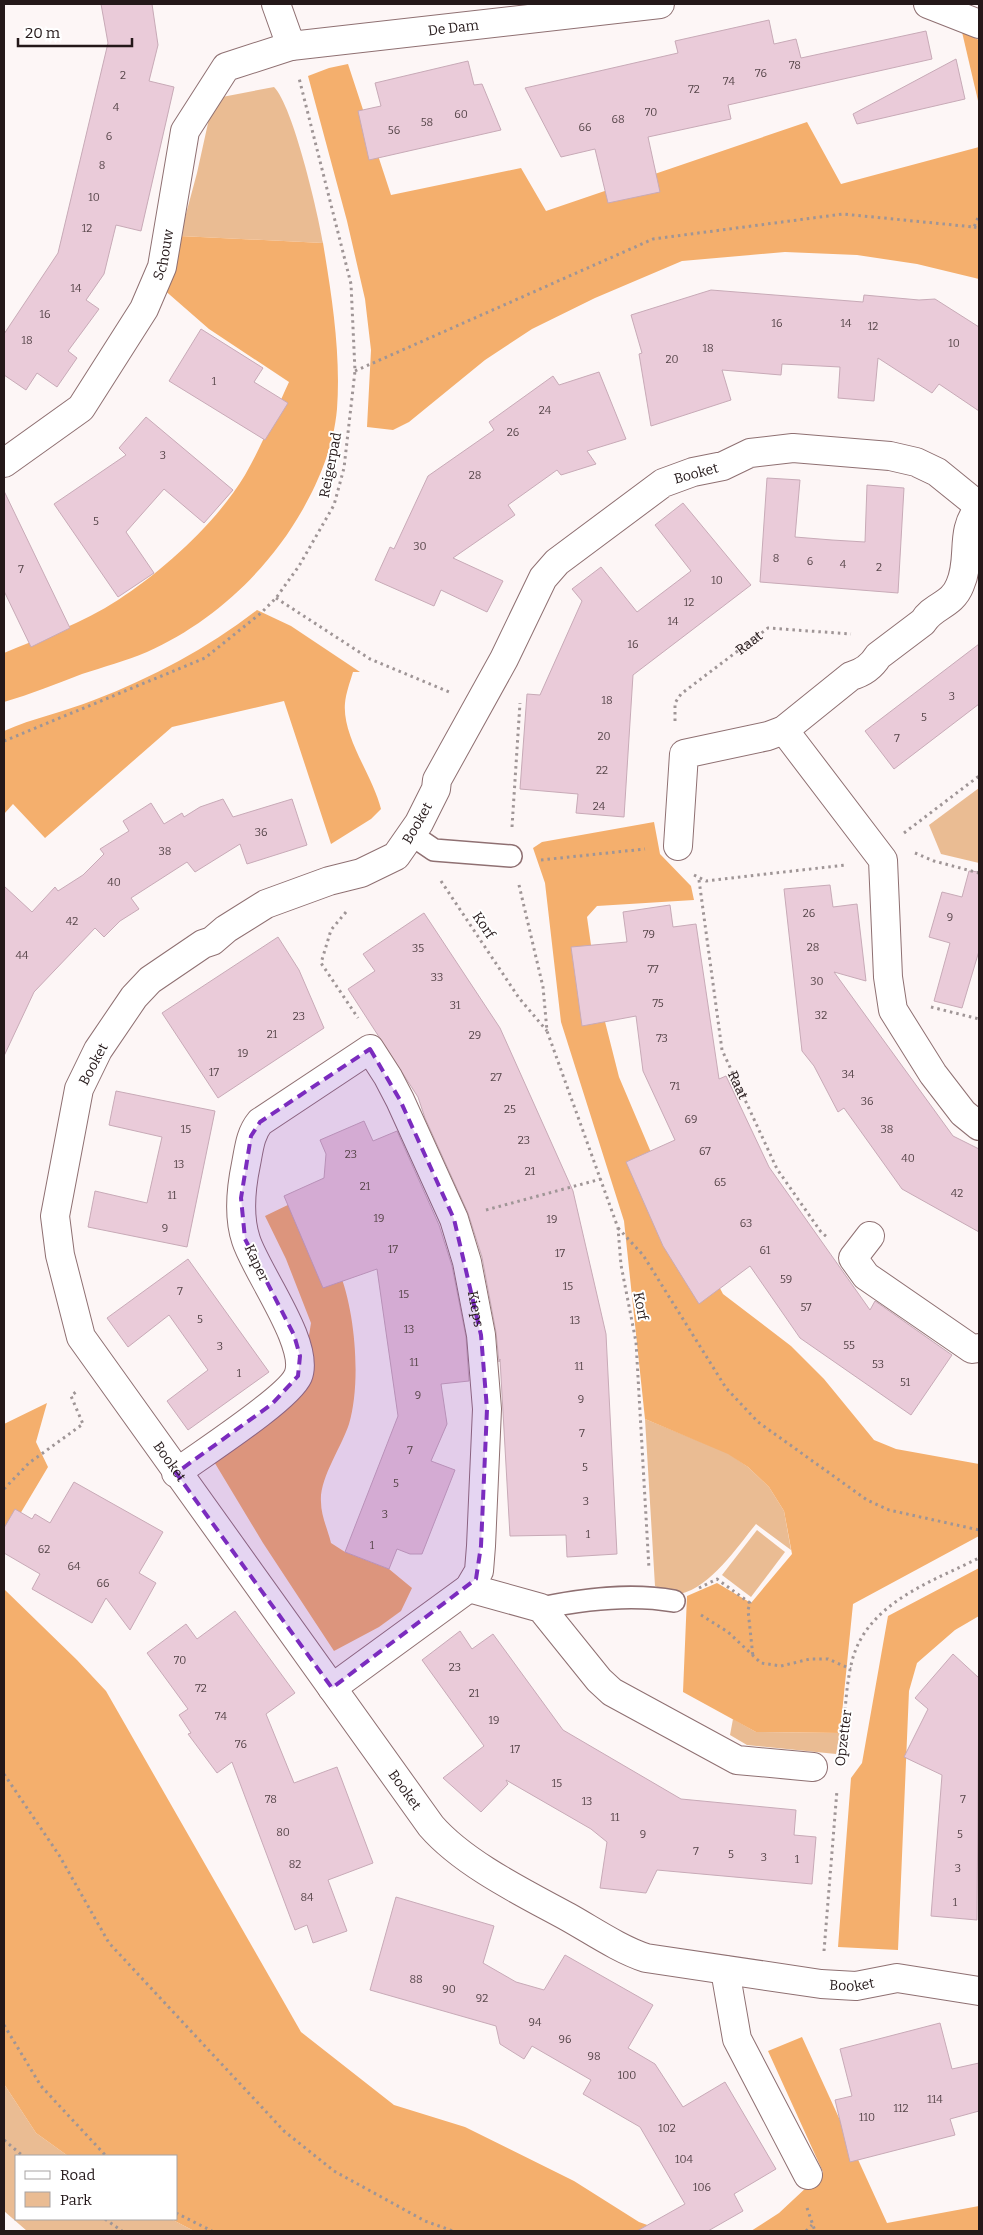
<svg xmlns="http://www.w3.org/2000/svg" width="983" height="2235" font-family="Bitter,serif">
	<rect width="100%" height="100%" fill="#fdf6f6"/>
	<!-- green -->
	<g fill="#eabc93">
		<path d="M 274,87 C 293,106 318,213 323,243 L 180,236 L 197,173 L 212,105 L 217,98 Z"/>
		<path d="M 979,788 L 979,863 L 941,854 L 929,825 Z"/>
		<path d="M 645,1419 L 728,1453 L 748,1467 L 769,1487 L 784,1511 L 791,1550 L 756,1524 C 737,1547 711,1587 680,1594 C 672,1596 662,1589 655,1586 Z"/>
		<path d="M 757,1530 L 785,1552 L 751,1597 L 722,1575 Z"/>
		<path d="M 733,1719 L 756,1732 L 840,1733 L 836,1754 L 747,1745 L 730,1735 Z"/>
		<path d="M 4,2084 L 36,2133 L 68,2156 L 16,2156 L 16,2219 L 171,2219 L 194,2231 L 27,2231 L 4,2211 Z"/>
	</g>
	<!-- forest -->
	<g fill="#f4af6d">
		<path d="M 962,32 L 979,40 L 979,105 Z"/>
		<path d="M 348,64 L 391,195 L 521,168 L 546,211 L 807,122 L 841,184 L 979,147 L 979,279 L 917,264 L 857,255 L 785,252 L 682,261 L 595,298 L 532,329 L 485,360 L 409,422 L 393,430 L 367,427 L 371,350 L 365,299 L 347,221 L 308,76 L 329,68 Z"/>
		<path d="M 180,236 L 323,243 C 332,297 341,354 337,409 C 334,444 320,479 303,509 C 268,571 212,623 147,652 C 126,661 103,667 82,674 C 56,684 31,694 4,702 L 4,653 C 42,637 83,623 118,600 C 164,570 217,522 245,475 C 262,446 275,412 289,382 L 209,329 L 162,288 Z"/>
		<path d="M 257,610 L 291,626 L 360,672 L 353,672 C 350,682 346,693 345,703 C 342,737 373,776 381,809 L 371,819 L 331,844 L 284,701 L 172,727 L 45,838 L 13,804 L 4,814 L 4,731 C 33,718 64,712 94,700 C 152,678 208,648 257,610 Z"/>
		<path d="M 654,822 L 660,854 L 691,886 L 694,900 L 597,906 L 587,917 L 598,994 L 619,1077 L 661,1176 L 723,1294 L 791,1346 L 824,1379 L 874,1440 L 896,1449 L 979,1464 L 979,1536 L 853,1604 L 840,1733 L 756,1732 L 683,1692 L 687,1596 L 717,1583 L 751,1603 L 792,1554 L 784,1511 L 769,1487 L 748,1467 L 728,1454 L 645,1419 L 624,1221 L 561,1022 L 545,883 L 533,848 L 542,842 Z"/>
		<path d="M 296,1201 C 309,1221 325,1241 335,1262 C 355,1302 362,1381 349,1424 C 342,1446 319,1479 321,1502 C 321,1516 328,1530 331,1543 L 345,1552 L 389,1569 L 412,1588 L 401,1611 L 379,1627 L 334,1651 L 263,1543 L 207,1450 L 306,1354 L 311,1323 L 286,1259 L 265,1216 Z"/>
		<path d="M 47,1403 L 36,1442 L 48,1467 L 4,1541 L 4,1424 Z"/>
		<path d="M 979,1568 L 979,1616 L 955,1630 L 917,1663 L 909,1691 L 898,1950 L 838,1947 L 851,1778 L 862,1763 L 888,1616 Z"/>
		<path d="M 4,1589 L 77,1660 L 106,1691 L 301,2032 L 394,2105 L 465,2127 L 574,2181 L 639,2222 L 664,2231 L 194,2231 L 171,2219 L 176,2219 L 176,2156 L 68,2156 L 36,2133 L 4,2084 Z"/>
		<path d="M 802,2037 L 887,2223 L 979,2206 L 979,2231 L 751,2231 L 779,2213 L 823,2172 L 768,2051 Z"/>
	</g>
	<!-- building -->
	<g fill="#eacbd9" stroke="#c8aab7">
		<path d="M 101,4 L 152,4 L 158,45 L 149,81 L 174,87 L 141,231 L 116,225 L 104,274 L 86,300 L 99,309 L 68,351 L 77,358 L 57,387 L 37,373 L 26,390 L 4,375 L 4,334 L 58,253 L 108,43 Z"/>
		<path d="M 769,20 L 774,44 L 796,39 L 801,58 L 926,31 L 932,59 L 728,105 L 731,119 L 648,137 L 660,192 L 608,203 L 595,149 L 561,157 L 525,88 L 678,53 L 675,41 Z"/>
		<path d="M 956,59 L 965,99 L 857,124 L 853,114 Z"/>
		<path d="M 468,61 L 474,85 L 482,84 L 501,130 L 369,160 L 358,111 L 381,106 L 375,83 Z"/>
		<path d="M 711,290 L 863,302 L 864,295 L 919,300 L 935,299 L 979,327 L 979,411 L 939,384 L 932,393 L 878,358 L 874,401 L 838,398 L 840,367 L 782,364 L 781,375 L 722,370 L 731,400 L 651,426 L 639,354 L 642,353 L 631,315 Z"/>
		<path d="M 201,329 L 263,368 L 254,382 L 288,403 L 265,440 L 169,381 Z"/>
		<path d="M 599,372 L 626,439 L 587,451 L 596,464 L 561,475 L 557,470 L 508,505 L 515,515 L 453,558 L 503,581 L 487,612 L 441,590 L 434,606 L 375,580 L 390,547 L 394,549 L 428,476 L 494,430 L 489,422 L 553,376 L 559,385 Z"/>
		<path d="M 146,417 L 233,490 L 204,523 L 164,489 L 126,532 L 154,573 L 118,597 L 54,504 L 126,455 L 119,448 Z"/>
		<path d="M 767,478 L 800,480 L 795,537 L 832,540 L 865,542 L 867,485 L 904,488 L 898,593 L 760,582 Z"/>
		<path d="M 4,491 L 70,628 L 31,647 L 4,591 Z"/>
		<path d="M 683,503 L 751,585 L 633,675 L 624,817 L 576,813 L 578,794 L 520,789 L 527,694 L 540,695 L 582,601 L 572,589 L 601,567 L 637,612 L 691,571 L 655,525 Z"/>
		<path d="M 979,644 L 979,704 L 894,769 L 865,731 Z"/>
		<path d="M 223,799 L 233,817 L 292,799 L 307,845 L 247,864 L 240,844 L 195,872 L 187,862 L 131,898 L 139,909 L 120,921 L 104,937 L 95,928 L 34,992 L 4,1056 L 4,886 L 32,912 L 55,887 L 58,891 L 83,875 L 104,854 L 100,849 L 129,831 L 123,821 L 151,803 L 164,824 L 182,813 L 184,817 L 200,807 Z"/>
		<path d="M 969,871 L 979,872 L 979,951 L 962,1008 L 934,1001 L 950,943 L 929,937 L 942,892 L 962,897 Z"/>
		<path d="M 830,885 L 833,907 L 857,904 L 866,981 L 834,972 L 953,1136 L 979,1149 L 979,1232 L 902,1189 L 844,1108 L 838,1112 L 814,1066 L 802,1051 L 784,889 Z"/>
		<path d="M 670,905 L 673,927 L 696,924 L 719,1079 L 726,1076 L 769,1167 L 870,1310 L 875,1301 L 952,1355 L 911,1415 L 800,1338 L 750,1266 L 699,1304 L 663,1246 L 626,1162 L 675,1140 L 643,1071 L 636,1016 L 582,1026 L 571,947 L 627,942 L 623,912 Z"/>
		<path d="M 424,913 L 500,1028 L 573,1191 L 606,1334 L 617,1554 L 567,1557 L 566,1535 L 510,1536 L 500,1359 L 499,1362 L 496,1332 L 482,1257 L 468,1213 L 425,1118 L 418,1097 L 348,989 L 375,971 L 363,954 Z"/>
		<path d="M 278,937 L 299,970 L 324,1028 L 218,1098 L 162,1013 Z"/>
		<path d="M 116,1091 L 215,1111 L 187,1247 L 88,1227 L 95,1191 L 147,1203 L 162,1137 L 109,1125 Z"/>
		<path d="M 364,1121 L 373,1141 L 397,1131 L 439,1225 L 452,1266 L 466,1337 L 469,1381 L 441,1384 L 447,1424 L 431,1461 L 455,1470 L 422,1554 L 410,1554 L 397,1549 L 389,1569 L 345,1552 L 398,1416 L 377,1269 L 323,1288 L 284,1196 L 324,1178 L 326,1154 L 320,1140 Z"/>
		<path d="M 188,1259 L 269,1372 L 188,1430 L 167,1401 L 208,1370 L 169,1315 L 128,1347 L 107,1318 Z"/>
		<path d="M 74,1482 L 163,1532 L 139,1573 L 156,1583 L 130,1630 L 106,1598 L 92,1623 L 32,1589 L 40,1574 L 4,1553 L 4,1528 L 15,1509 L 32,1519 L 35,1514 L 50,1523 Z"/>
		<path d="M 235,1611 L 295,1693 L 266,1714 L 294,1783 L 337,1767 L 373,1863 L 328,1880 L 347,1931 L 313,1943 L 307,1925 L 295,1930 L 232,1762 L 217,1773 L 188,1734 L 191,1733 L 179,1715 L 188,1709 L 147,1653 L 186,1624 L 197,1639 Z"/>
		<path d="M 460,1631 L 472,1649 L 493,1634 L 563,1730 L 681,1799 L 796,1810 L 794,1835 L 816,1837 L 812,1884 L 657,1870 L 646,1893 L 600,1888 L 607,1842 L 591,1829 L 506,1780 L 508,1784 L 481,1812 L 443,1778 L 484,1746 L 422,1660 Z"/>
		<path d="M 953,1654 L 979,1678 L 977,1920 L 931,1916 L 942,1775 L 904,1757 L 928,1709 L 915,1698 Z"/>
		<path d="M 396,1897 L 494,1926 L 483,1963 L 516,1982 L 544,1990 L 565,1955 L 653,2005 L 628,2048 L 655,2064 L 683,2107 L 725,2082 L 776,2169 L 734,2194 L 743,2211 L 708,2231 L 637,2231 L 685,2204 L 640,2127 L 583,2094 L 591,2080 L 532,2046 L 524,2059 L 500,2044 L 496,2026 L 370,1990 Z"/>
		<path d="M 940,2023 L 952,2069 L 979,2063 L 979,2111 L 950,2119 L 955,2135 L 850,2162 L 835,2100 L 852,2096 L 840,2049 Z"/>
	</g>
	<g fill="none" stroke-linecap="round" stroke-linejoin="round">
		<defs>
			<g id="service">
				<path d="M 412,835 L 434,850 L 511,856"/>
				<path d="M 541,1608 C 584,1599 630,1593 674,1601"/>
			</g>
			<g id="minor">
				<path id="s3" d="M 276,4 L 291,46 L 660,4"/>
				<path d="M 928,4 L 979,24"/>
				<path id="s4" d="M 4,463 L 81,408 L 144,309 L 162,267 L 185,131 L 226,67 L 291,46"/>
				<path id="s5" d="M 979,506 L 937,472 L 916,462 L 890,456 L 793,448 L 750,453 L 723,466 L 693,472 L 663,483 L 557,562 L 543,578 L 504,659 L 437,780 L 436,789 L 419,823 L 396,856 L 361,873 L 329,881 L 266,904 L 226,929 L 212,941 L 203,944 L 150,980 L 134,997 L 98,1050 L 79,1089 L 55,1216 L 60,1255 L 81,1337 L 431,1826 C 464,1864 524,1893 568,1917 C 593,1931 619,1949 646,1958 L 821,1984 L 856,1986 L 897,1978 L 979,1991"/>
				<path d="M 784,730 L 883,860 L 888,977 L 893,1010 L 933,1074 L 963,1113 L 979,1126"/>
				<path d="M 678,846 L 684,754 L 768,736 L 784,730 L 851,676 C 862,673 872,666 878,656 L 923,622 C 933,605 952,606 960,585 C 972,558 959,532 979,508"/>
				<path d="M 870,1236 L 853,1258 L 866,1276 L 972,1349 L 979,1348"/>
				<path id="s6" d="M 176,1473 C 200,1455 288,1399 298,1376 C 311,1345 256,1272 246,1240 C 238,1216 241,1188 246,1164 C 249,1149 250,1134 260,1122 L 370,1049 L 388,1077 L 400,1100 L 454,1219 L 467,1262 L 481,1335 L 487,1409 L 481,1546 L 479,1571 L 469,1588 L 332,1688"/>
				<path d="M 469,1588 L 541,1608 L 599,1680 L 612,1692 L 737,1760 L 813,1767"/>
				<path d="M 725,1970 L 737,2039 L 808,2175"/>
			</g>
		</defs>
		<!-- service casing -->
		<use href="#service" stroke="#8f7072" stroke-width="24"/>
		<!-- minor casing -->
		<use href="#minor" stroke="#8f7072" stroke-width="30"/>
		<!-- path -->
		<g stroke="#9f9596" stroke-width="3" stroke-dasharray="2.5 4" stroke-linecap="butt">
			<path d="M 974,227 L 979,228"/>
			<path d="M 355,371 L 653,239 L 843,214 L 974,227 L 979,215"/>
			<path d="M 276,598 L 370,659 L 449,692"/>
			<path id="s1" d="M 675,721 L 675,703 L 681,694 L 768,628 L 851,634"/>
			<path d="M 4,741 L 205,658 L 261,613 L 276,598 L 299,566 L 334,505 L 344,468 L 355,371 L 351,284 L 299,78"/>
			<path d="M 512,827 L 520,703"/>
			<path d="M 904,833 L 979,776"/>
			<path d="M 915,853 L 934,861 L 979,873"/>
			<path d="M 541,860 L 645,849"/>
			<path d="M 694,875 L 706,881 L 845,865"/>
			<path id="s2" d="M 699,880 L 722,1050 L 777,1169 L 821,1232 L 827,1237"/>
			<path d="M 441,881 L 519,998 L 547,1031"/>
			<path d="M 519,885 L 543,987 L 547,1031 L 618,1228 L 621,1265 L 636,1342 L 649,1569"/>
			<path d="M 346,912 L 331,930 L 321,963 L 358,1018"/>
			<path d="M 931,1007 L 979,1019"/>
			<path d="M 486,1210 L 601,1179"/>
			<path d="M 618,1228 L 643,1255 L 726,1388 L 758,1422 L 867,1500 L 889,1510 L 979,1530"/>
			<path d="M 4,1489 L 29,1463 L 83,1424 L 71,1396 L 77,1391"/>
			<path d="M 699,1588 L 717,1579 L 750,1603 L 748,1610 L 753,1657"/>
			<path d="M 701,1615 L 728,1632 L 761,1663 L 781,1666 L 810,1659 L 828,1659 L 851,1669"/>
			<path d="M 842,1749 C 845,1721 845,1689 852,1661 C 867,1603 931,1582 979,1558"/>
			<path d="M 4,1774 L 59,1855 L 109,1943 L 284,2131 L 334,2171 L 425,2221 L 453,2231"/>
			<path d="M 824,1951 L 837,1790"/>
			<path d="M 4,2025 L 41,2086 L 106,2156"/>
			<path d="M 4,2140 L 23,2156"/>
			<path d="M 807,2208 L 815,2231"/>
			<path d="M 176,2213 L 212,2231"/>
			<path d="M 105,2219 L 122,2231"/>
			<path d="M 806,2231 L 812,2225"/>
		</g>
		<!-- service -->
		<use href="#service" stroke="#fff" stroke-width="21"/>
		<!-- minor -->
		<use href="#minor" stroke="#fff" stroke-width="28"/>
	</g>
	<!-- marked area -->
	<path fill="#7b2cbf" fill-opacity="0.2" stroke="#7b2cbf" stroke-width="4" stroke-dasharray="10 6" stroke-linejoin="round" d="M 370,1049 L 400,1100 L 454,1219 L 481,1335 L 487,1409 L 481,1546 L 476,1579 L 332,1688 L 176,1473 L 272,1404 L 298,1376 L 300,1356 L 294,1335 L 245,1239 L 241,1198 L 251,1136 L 260,1122 Z"/>
	<g text-anchor="middle" stroke-width="4" stroke-linejoin="round" paint-order="stroke">
		<!-- number labels -->
		<g font-size="11" fill="#564549">
			<text x="795" y="69">78</text>
			<text x="761" y="77">76</text>
			<text x="123" y="79">2</text>
			<text x="729" y="85">74</text>
			<text x="694" y="93">72</text>
			<text x="116" y="111">4</text>
			<text x="651" y="116">70</text>
			<text x="461" y="118">60</text>
			<text x="618" y="123">68</text>
			<text x="427" y="126">58</text>
			<text x="585" y="131">66</text>
			<text x="394" y="134">56</text>
			<text x="109" y="140">6</text>
			<text x="102" y="169">8</text>
			<text x="94" y="201">10</text>
			<text x="87" y="232">12</text>
			<text x="76" y="292">14</text>
			<text x="45" y="318">16</text>
			<text x="777" y="327">16</text>
			<text x="846" y="327">14</text>
			<text x="873" y="330">12</text>
			<text x="27" y="344">18</text>
			<text x="954" y="347">10</text>
			<text x="708" y="352">18</text>
			<text x="672" y="363">20</text>
			<text x="214" y="385">1</text>
			<text x="545" y="414">24</text>
			<text x="513" y="436">26</text>
			<text x="163" y="459">3</text>
			<text x="475" y="479">28</text>
			<text x="96" y="525">5</text>
			<text x="420" y="550">30</text>
			<text x="776" y="562">8</text>
			<text x="810" y="565">6</text>
			<text x="843" y="568">4</text>
			<text x="879" y="571">2</text>
			<text x="21" y="573">7</text>
			<text x="717" y="584">10</text>
			<text x="689" y="606">12</text>
			<text x="673" y="625">14</text>
			<text x="633" y="648">16</text>
			<text x="952" y="700">3</text>
			<text x="607" y="704">18</text>
			<text x="924" y="721">5</text>
			<text x="604" y="740">20</text>
			<text x="897" y="742">7</text>
			<text x="602" y="774">22</text>
			<text x="599" y="810">24</text>
			<text x="261" y="836">36</text>
			<text x="165" y="855">38</text>
			<text x="114" y="886">40</text>
			<text x="809" y="917">26</text>
			<text x="950" y="921">9</text>
			<text x="72" y="925">42</text>
			<text x="649" y="938">79</text>
			<text x="813" y="951">28</text>
			<text x="418" y="952">35</text>
			<text x="22" y="959">44</text>
			<text x="653" y="973">77</text>
			<text x="437" y="981">33</text>
			<text x="817" y="985">30</text>
			<text x="658" y="1007">75</text>
			<text x="455" y="1009">31</text>
			<text x="821" y="1019">32</text>
			<text x="299" y="1020">23</text>
			<text x="272" y="1038">21</text>
			<text x="475" y="1039">29</text>
			<text x="662" y="1042">73</text>
			<text x="243" y="1057">19</text>
			<text x="214" y="1076">17</text>
			<text x="848" y="1078">34</text>
			<text x="496" y="1081">27</text>
			<text x="675" y="1090">71</text>
			<text x="867" y="1105">36</text>
			<text x="510" y="1113">25</text>
			<text x="691" y="1123">69</text>
			<text x="186" y="1133">15</text>
			<text x="887" y="1133">38</text>
			<text x="524" y="1144">23</text>
			<text x="705" y="1155">67</text>
			<text x="351" y="1158">23</text>
			<text x="908" y="1162">40</text>
			<text x="179" y="1168">13</text>
			<text x="530" y="1175">21</text>
			<text x="720" y="1186">65</text>
			<text x="365" y="1190">21</text>
			<text x="957" y="1197">42</text>
			<text x="172" y="1199">11</text>
			<text x="379" y="1222">19</text>
			<text x="552" y="1223">19</text>
			<text x="746" y="1227">63</text>
			<text x="165" y="1232">9</text>
			<text x="393" y="1253">17</text>
			<text x="765" y="1254">61</text>
			<text x="560" y="1257">17</text>
			<text x="786" y="1283">59</text>
			<text x="568" y="1290">15</text>
			<text x="180" y="1295">7</text>
			<text x="404" y="1298">15</text>
			<text x="806" y="1311">57</text>
			<text x="200" y="1323">5</text>
			<text x="575" y="1324">13</text>
			<text x="409" y="1333">13</text>
			<text x="849" y="1349">55</text>
			<text x="220" y="1350">3</text>
			<text x="414" y="1366">11</text>
			<text x="878" y="1368">53</text>
			<text x="579" y="1370">11</text>
			<text x="239" y="1377">1</text>
			<text x="905" y="1386">51</text>
			<text x="418" y="1399">9</text>
			<text x="581" y="1403">9</text>
			<text x="582" y="1437">7</text>
			<text x="410" y="1454">7</text>
			<text x="585" y="1471">5</text>
			<text x="396" y="1487">5</text>
			<text x="586" y="1505">3</text>
			<text x="385" y="1518">3</text>
			<text x="588" y="1538">1</text>
			<text x="372" y="1549">1</text>
			<text x="44" y="1553">62</text>
			<text x="74" y="1570">64</text>
			<text x="103" y="1587">66</text>
			<text x="180" y="1664">70</text>
			<text x="455" y="1671">23</text>
			<text x="201" y="1692">72</text>
			<text x="474" y="1697">21</text>
			<text x="221" y="1720">74</text>
			<text x="494" y="1724">19</text>
			<text x="241" y="1748">76</text>
			<text x="515" y="1753">17</text>
			<text x="557" y="1787">15</text>
			<text x="271" y="1803">78</text>
			<text x="963" y="1803">7</text>
			<text x="587" y="1805">13</text>
			<text x="615" y="1821">11</text>
			<text x="283" y="1836">80</text>
			<text x="643" y="1838">9</text>
			<text x="960" y="1838">5</text>
			<text x="696" y="1855">7</text>
			<text x="731" y="1858">5</text>
			<text x="764" y="1861">3</text>
			<text x="797" y="1863">1</text>
			<text x="295" y="1868">82</text>
			<text x="958" y="1872">3</text>
			<text x="307" y="1901">84</text>
			<text x="955" y="1906">1</text>
			<text x="416" y="1983">88</text>
			<text x="449" y="1993">90</text>
			<text x="482" y="2002">92</text>
			<text x="535" y="2026">94</text>
			<text x="565" y="2043">96</text>
			<text x="594" y="2060">98</text>
			<text x="627" y="2079">100</text>
			<text x="935" y="2103">114</text>
			<text x="901" y="2112">112</text>
			<text x="867" y="2121">110</text>
			<text x="667" y="2132">102</text>
			<text x="684" y="2163">104</text>
			<text x="702" y="2191">106</text>
		</g>
		<!-- street labels -->
		<g font-size="14" fill="#241819" stroke="#fff">
			<text dy="5" stroke="none"><textPath href="#s3" startOffset="208">De Dam</textPath></text>
			<text dy="5" stroke="none"><textPath href="#s4" startOffset="270">Schouw</textPath></text>
			<text transform="translate(330 465) rotate(-79)" y="5">Reigerpad</text>
			<text transform="translate(696 473) rotate(-15)" y="5">Booket</text>
			<text dy="5" stroke="none"><textPath href="#s1" startOffset="114">Raat</textPath></text>
			<text transform="translate(417 823) rotate(-60)" y="5">Booket</text>
			<text transform="translate(484 925) rotate(56)" y="5">Korf</text>
			<text transform="translate(93 1064) rotate(-62)" y="5">Booket</text>
			<text dy="5" stroke="none"><textPath href="#s2" startOffset="210">Raat</textPath></text>
			<text transform="translate(257 1263) rotate(65)" y="5">Kaper</text>
			<text transform="translate(641 1306) rotate(79)" y="5">Korf</text>
			<text dy="5" stroke="none"><textPath href="#s6" startOffset="841">Kieps</textPath></text>
			<text dy="5" stroke="none"><textPath href="#s5" startOffset="1621">Booket</textPath></text>
			<text transform="translate(843 1738) rotate(-83)" y="5">Opzetter</text>
			<text dy="5" stroke="none"><textPath href="#s5" startOffset="2025">Booket</textPath></text>
			<text dy="5" stroke="none"><textPath href="#s5" startOffset="2531">Booket</textPath></text>
		</g>
	</g>
	<!-- border -->
	<rect width="983" height="2235" fill="none" stroke="#241819" stroke-width="10"/>
	<!-- legend -->
	<rect x="15" y="2155" width="162" height="65" fill="#ffffff" stroke="#a7a3a3"/>
	<rect x="25" y="2171" width="25" height="8" fill="#ffffff" stroke="#a7a3a3"/>
	<text x="60" y="2180" font-size="15" fill="#241819">Road</text>
	<rect x="25" y="2192" width="25" height="15" fill="#eabc93" stroke="#a7a3a3"/>
	<text x="60" y="2205" font-size="15" fill="#241819">Park</text>
	<!-- scale -->
	<path d="M18 38v8h114v-8" fill="none" stroke="#241819" stroke-width="2.5"/>
	<text x="25" y="38" font-size="15" fill="#241819" stroke="#ffffff" stroke-width="4" paint-order="stroke">20 m</text>
</svg>
